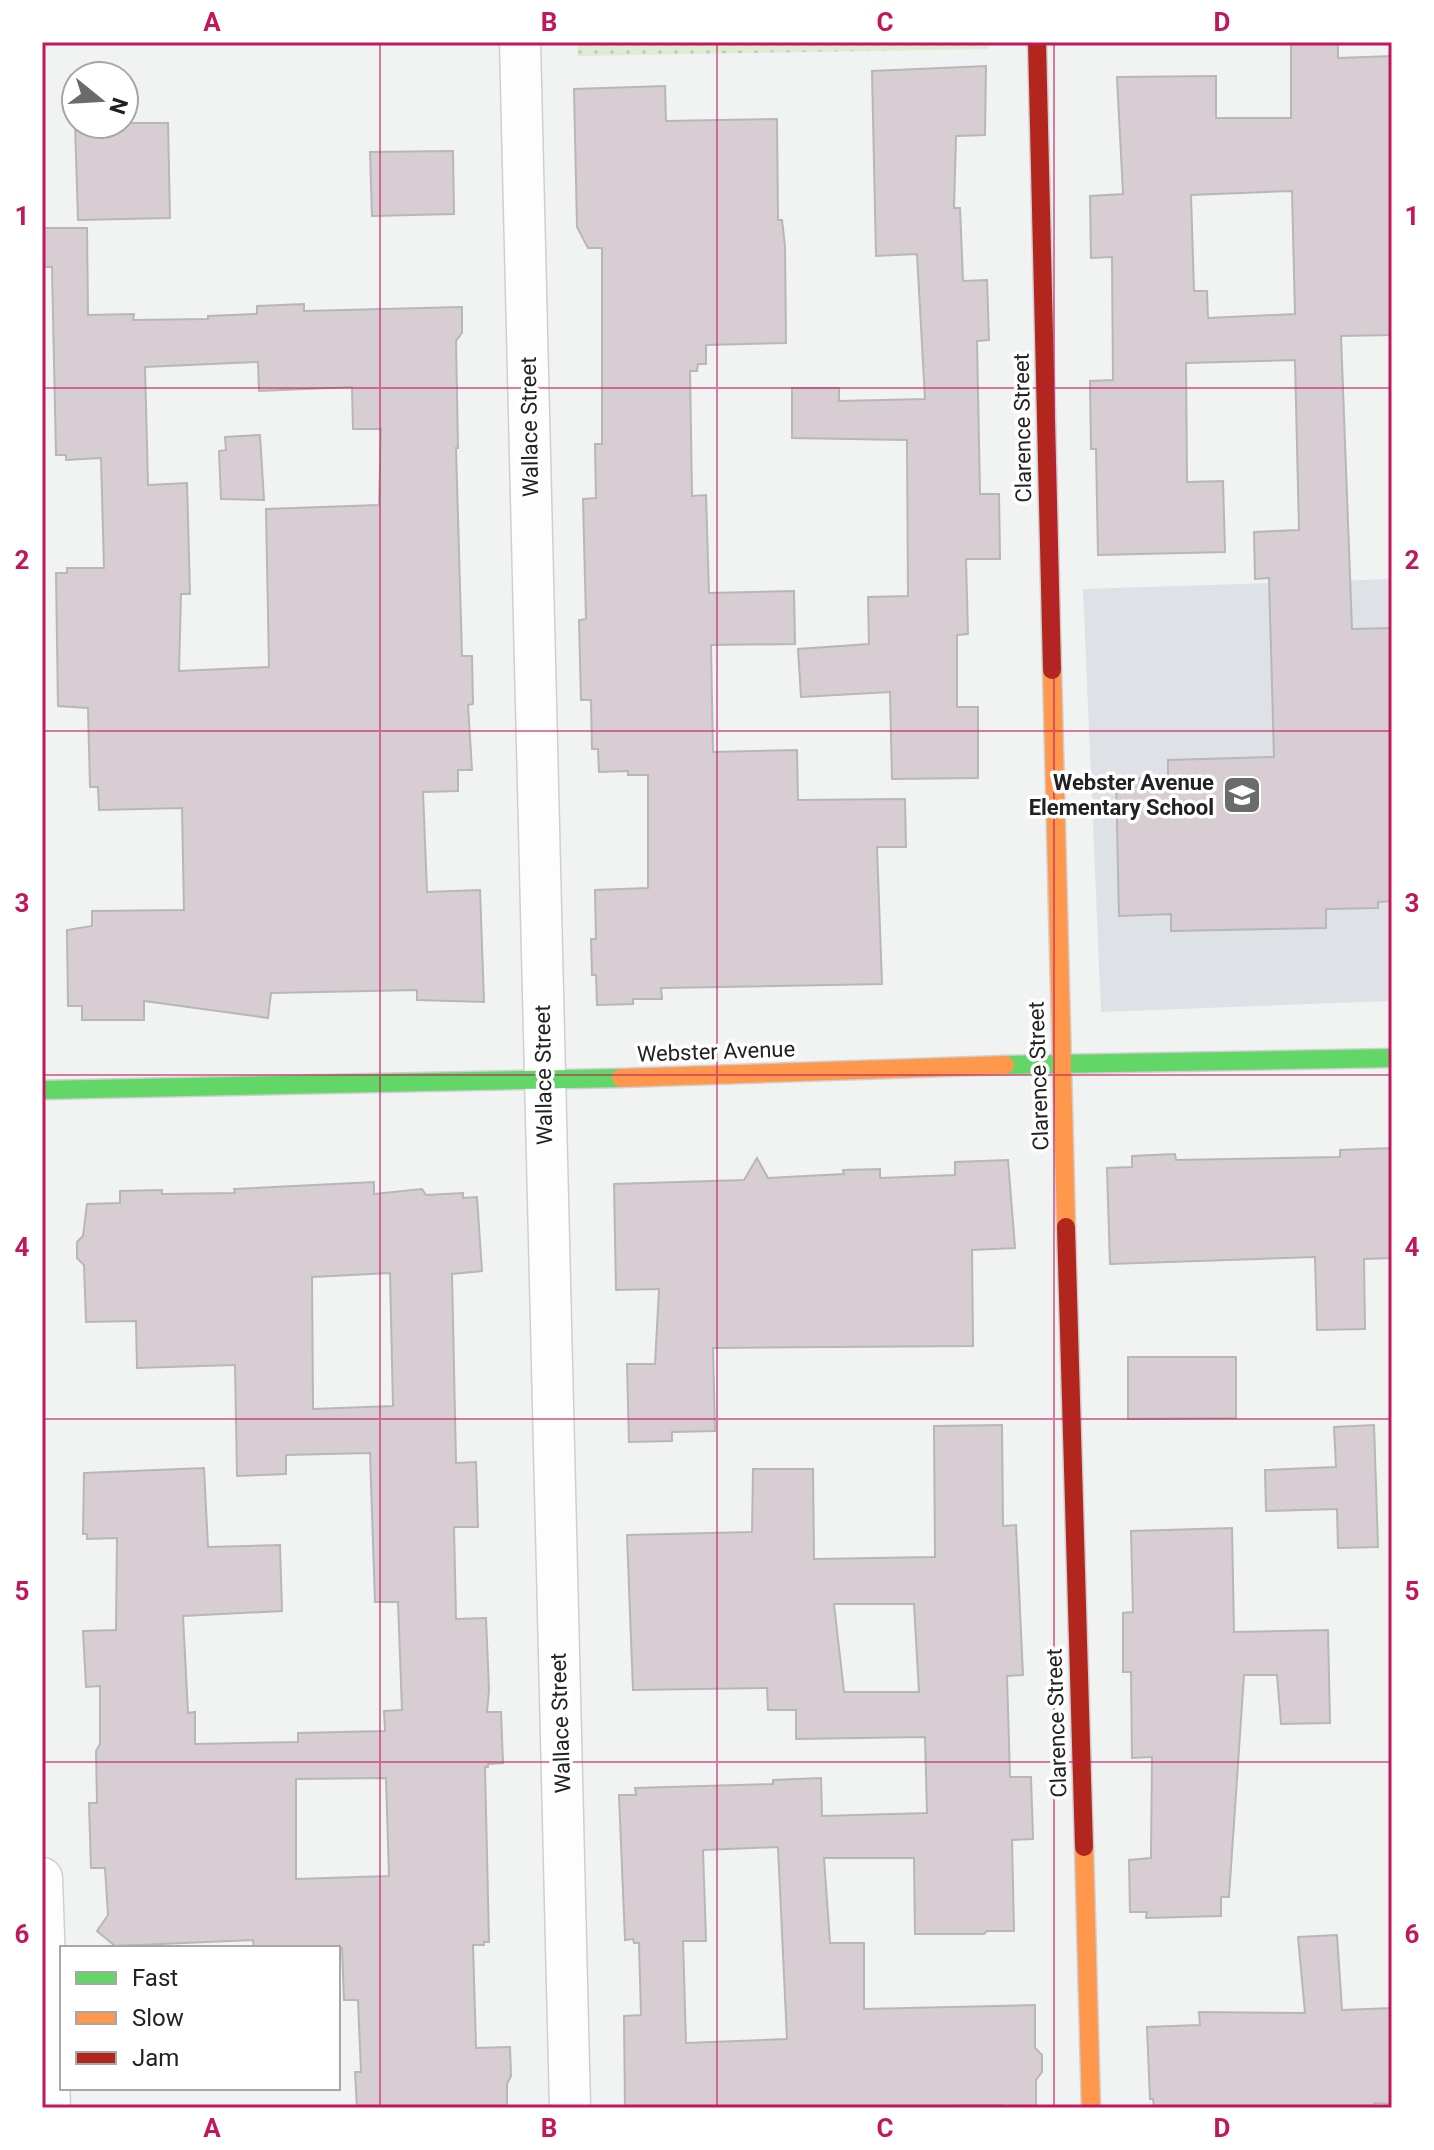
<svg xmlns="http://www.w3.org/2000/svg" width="1434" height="2150" font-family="Roboto,sans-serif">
	<defs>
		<pattern id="park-dots" width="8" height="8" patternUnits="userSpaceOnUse" patternTransform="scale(2)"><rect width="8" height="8" fill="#dfebd5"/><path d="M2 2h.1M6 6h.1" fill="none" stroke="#bfc9b7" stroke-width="1.8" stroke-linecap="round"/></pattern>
	</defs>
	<rect width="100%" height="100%" fill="#f1f2f2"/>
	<!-- built -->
	<path fill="#dee2e6" d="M 1392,579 L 1392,1001 L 1101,1012 L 1083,589 Z"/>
	<!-- park -->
	<path fill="url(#park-dots)" d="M 577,42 L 988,42 L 988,49 L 578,56 Z"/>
	<!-- building -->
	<g fill="#d9cdd4" stroke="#b6b7b7" stroke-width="2" fill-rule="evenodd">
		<path d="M 1291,42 L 1338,42 L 1338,58 L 1392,56 L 1392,335 L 1341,336 L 1352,629 L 1392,628 L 1392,901 L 1378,902 L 1378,908 L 1326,909 L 1326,928 L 1171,931 L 1171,914 L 1119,916 L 1116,779 L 1168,778 L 1168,760 L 1274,757 L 1269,578 L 1255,579 L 1254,532 L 1299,530 L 1295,360 L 1186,363 L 1187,482 L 1223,481 L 1225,552 L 1098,555 L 1096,449 L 1091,449 L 1090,381 L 1113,380 L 1112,257 L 1091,258 L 1090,196 L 1123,194 L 1117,77 L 1216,76 L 1216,118 L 1291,118 ZM 1292,191 L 1295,314 L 1208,318 L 1207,291 L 1194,291 L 1191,195 Z"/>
		<path d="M 986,66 L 985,135 L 956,136 L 954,208 L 960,208 L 963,281 L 987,280 L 989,340 L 977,341 L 980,494 L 999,494 L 1000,559 L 966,559 L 968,634 L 957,635 L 957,707 L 978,707 L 978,778 L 892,779 L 890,692 L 801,697 L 798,649 L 869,644 L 868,597 L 908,596 L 907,440 L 792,438 L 792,388 L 839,388 L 839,401 L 925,399 L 917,254 L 876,256 L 872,71 Z"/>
		<path d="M 665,86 L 666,121 L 777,119 L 778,220 L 782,220 L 785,246 L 786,343 L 706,345 L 706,364 L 698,364 L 697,371 L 690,371 L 692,496 L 706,495 L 709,593 L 794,591 L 795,644 L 711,645 L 713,752 L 797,750 L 798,800 L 905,799 L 906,847 L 877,847 L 882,984 L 661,988 L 662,999 L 633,999 L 633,1004 L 597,1005 L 596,975 L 592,975 L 591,939 L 596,939 L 595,890 L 648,888 L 648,775 L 628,775 L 628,771 L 599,772 L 598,749 L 592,749 L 591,700 L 581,700 L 579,620 L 586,619 L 583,499 L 596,498 L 595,444 L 602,444 L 602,248 L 588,248 L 577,227 L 574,89 Z"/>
		<path d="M 124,123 L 168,123 L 170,218 L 78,220 L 75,124 Z"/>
		<path d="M 453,151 L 454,214 L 372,216 L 370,152 Z"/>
		<path d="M 44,228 L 87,228 L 88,315 L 134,314 L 133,320 L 208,319 L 208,316 L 257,314 L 257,306 L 304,304 L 304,311 L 462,307 L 462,333 L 456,341 L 458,448 L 456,448 L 462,656 L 472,656 L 473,704 L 468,705 L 472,770 L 458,770 L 458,791 L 423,792 L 427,892 L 480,890 L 484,1002 L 417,1000 L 417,990 L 271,993 L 268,1018 L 144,1001 L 144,1020 L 82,1020 L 82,1006 L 68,1006 L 67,930 L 92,926 L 92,911 L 184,910 L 182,808 L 99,810 L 98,787 L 90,787 L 88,708 L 58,706 L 56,573 L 67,573 L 67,568 L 104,568 L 101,458 L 66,460 L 66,455 L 56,455 L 52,267 L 43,267 ZM 258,362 L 259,391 L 352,387 L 353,429 L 381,429 L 379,505 L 266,509 L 269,667 L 179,671 L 181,594 L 190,594 L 187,483 L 148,485 L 145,367 Z"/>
		<path d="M 260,435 L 264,500 L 221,499 L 219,451 L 226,450 L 225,437 Z"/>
		<path d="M 1392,1148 L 1392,1258 L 1364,1259 L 1365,1329 L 1317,1330 L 1315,1257 L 1110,1264 L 1107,1168 L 1132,1167 L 1132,1156 L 1175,1154 L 1176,1160 L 1340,1157 L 1340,1150 Z"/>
		<path d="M 757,1158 L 768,1178 L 844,1174 L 843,1170 L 880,1169 L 880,1178 L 955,1175 L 955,1162 L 1008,1160 L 1015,1248 L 972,1250 L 973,1346 L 713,1348 L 715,1431 L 672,1432 L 672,1441 L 629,1442 L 627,1364 L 655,1364 L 659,1289 L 616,1290 L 614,1184 L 744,1180 Z"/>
		<path d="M 374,1182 L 374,1194 L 422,1189 L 426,1195 L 463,1193 L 463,1198 L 477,1197 L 482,1271 L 452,1274 L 456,1463 L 476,1462 L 478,1527 L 454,1527 L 456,1619 L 486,1618 L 489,1690 L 487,1712 L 501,1712 L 503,1763 L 488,1764 L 488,1767 L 485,1767 L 489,1942 L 484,1942 L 484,1945 L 473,1945 L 476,2048 L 510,2047 L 511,2076 L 507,2084 L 507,2108 L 357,2108 L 355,2072 L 361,2072 L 358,2000 L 344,2000 L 342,1948 L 254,1948 L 253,1940 L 115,1946 L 97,1931 L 108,1915 L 105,1868 L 91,1868 L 89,1803 L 97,1803 L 96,1751 L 100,1744 L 100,1686 L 86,1687 L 83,1631 L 116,1630 L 117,1538 L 87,1539 L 87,1534 L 83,1534 L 84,1473 L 204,1468 L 208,1547 L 280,1545 L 282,1611 L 183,1616 L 188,1713 L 195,1712 L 195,1744 L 298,1742 L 298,1733 L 385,1731 L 384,1711 L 402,1710 L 398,1602 L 375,1602 L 370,1453 L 286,1455 L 286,1474 L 237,1476 L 235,1365 L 137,1368 L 136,1321 L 86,1322 L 84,1265 L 77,1258 L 77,1242 L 83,1236 L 87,1204 L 120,1203 L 120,1191 L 162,1190 L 162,1194 L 235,1193 L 234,1189 ZM 390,1273 L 393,1406 L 313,1409 L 312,1277 ZM 386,1778 L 389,1876 L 296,1879 L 296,1779 Z"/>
		<path d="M 1128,1357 L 1236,1357 L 1236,1418 L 1128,1419 Z"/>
		<path d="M 1002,1425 L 1003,1526 L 1016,1525 L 1023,1675 L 1007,1676 L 1010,1777 L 1031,1777 L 1033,1839 L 1012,1840 L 1014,1931 L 987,1931 L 984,1934 L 915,1934 L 914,1858 L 824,1858 L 830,1943 L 864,1943 L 864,2009 L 1035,2005 L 1035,2048 L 1042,2055 L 1042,2072 L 1036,2080 L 1036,2108 L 1008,2108 L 1003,2105 L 625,2108 L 624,2016 L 641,2015 L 639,1943 L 634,1943 L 633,1939 L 625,1940 L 619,1795 L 636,1795 L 635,1788 L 773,1784 L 773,1780 L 821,1778 L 822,1816 L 927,1813 L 925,1737 L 796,1739 L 796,1710 L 768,1710 L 767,1688 L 633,1690 L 627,1535 L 752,1532 L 753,1469 L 813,1469 L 814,1559 L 935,1557 L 934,1426 ZM 834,1604 L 914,1604 L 919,1692 L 844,1692 ZM 778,1847 L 787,2039 L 686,2043 L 683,1941 L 706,1941 L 703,1850 Z"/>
		<path d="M 1374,1425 L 1378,1547 L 1338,1548 L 1337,1509 L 1266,1511 L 1265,1470 L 1336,1467 L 1334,1427 Z"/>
		<path d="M 1232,1528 L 1234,1632 L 1328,1630 L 1330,1723 L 1281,1724 L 1277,1675 L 1244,1675 L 1229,1897 L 1221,1897 L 1221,1916 L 1146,1918 L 1147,1912 L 1130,1912 L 1129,1860 L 1151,1858 L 1152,1757 L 1132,1758 L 1131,1672 L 1123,1672 L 1123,1613 L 1133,1612 L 1131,1531 Z"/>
		<path d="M 1337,1935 L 1342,2010 L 1392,2008 L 1392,2104 L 1374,2103 L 1374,2108 L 1154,2108 L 1153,2099 L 1150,2099 L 1147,2027 L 1200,2025 L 1199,2012 L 1305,2013 L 1298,1937 Z"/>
	</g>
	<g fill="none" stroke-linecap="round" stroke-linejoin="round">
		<defs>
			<g id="street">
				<path d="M 520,42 L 570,2108"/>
				<path d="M 42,1878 L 50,2108"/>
			</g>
			<g id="fast">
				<path d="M 1005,1065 L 1392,1058"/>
				<path d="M 42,1090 L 621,1078"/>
			</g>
			<g id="slow">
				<path d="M 1052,670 L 1066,1227"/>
				<path d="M 621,1078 L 1005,1065"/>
				<path d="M 1084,1847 L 1091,2108"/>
			</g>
			<g id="jam">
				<path d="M 1037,42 L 1052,670"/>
				<path d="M 1066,1227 L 1084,1847"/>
			</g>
		</defs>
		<!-- street casing -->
		<use href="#street" stroke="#cfcfd0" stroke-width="43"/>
		<!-- fast casing -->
		<use href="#fast" stroke="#cfcfd0" stroke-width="21"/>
		<!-- slow casing -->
		<use href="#slow" stroke="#cfcfd0" stroke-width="21"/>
		<!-- jam casing -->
		<use href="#jam" stroke="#cfcfd0" stroke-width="21"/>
		<!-- street -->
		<use href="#street" stroke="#fdfdfd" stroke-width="40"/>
		<!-- fast -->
		<use href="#fast" stroke="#63d668" stroke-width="18"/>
		<!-- slow -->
		<use href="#slow" stroke="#ff974d" stroke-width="18"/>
		<!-- jam -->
		<use href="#jam" stroke="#b3261e" stroke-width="18"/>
	</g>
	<!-- grid -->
	<path fill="none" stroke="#c2185b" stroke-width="2" stroke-opacity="0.55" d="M 380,42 L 380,2108M 717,42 L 717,2108M 1054,42 L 1054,2108M 42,388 L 1392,388M 42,731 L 1392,731M 42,1075 L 1392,1075M 42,1419 L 1392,1419M 42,1762 L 1392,1762"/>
	<!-- icons -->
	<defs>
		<symbol id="school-square" viewBox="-11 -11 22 22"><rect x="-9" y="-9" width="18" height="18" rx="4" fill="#6a6b6b" stroke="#fff"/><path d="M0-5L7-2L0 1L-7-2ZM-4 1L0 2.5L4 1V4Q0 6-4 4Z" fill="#fff"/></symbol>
	</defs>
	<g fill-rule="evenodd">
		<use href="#school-square" x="1220" y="773" width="44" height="44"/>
	</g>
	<g text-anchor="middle" stroke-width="7" stroke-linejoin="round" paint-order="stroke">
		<!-- street labels -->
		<g font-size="22" fill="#222223" stroke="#fff">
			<text transform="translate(529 427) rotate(-91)" y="8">Wallace Street</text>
			<text transform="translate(1022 428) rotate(-91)" y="8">Clarence Street</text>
			<text transform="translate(716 1051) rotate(-2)" y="8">Webster Avenue</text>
			<text transform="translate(543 1075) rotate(-91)" y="8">Wallace Street</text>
			<text transform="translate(1038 1076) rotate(-92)" y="8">Clarence Street</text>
			<text transform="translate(560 1723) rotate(-92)" y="8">Wallace Street</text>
			<text transform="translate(1056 1723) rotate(-92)" y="8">Clarence Street</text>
		</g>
		<!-- poi labels -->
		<g font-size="22" font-weight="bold" fill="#222223" stroke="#fff" text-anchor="end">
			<text x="1214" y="790">Webster Avenue<tspan x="1214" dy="25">Elementary School</tspan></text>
		</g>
	</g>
	<!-- border -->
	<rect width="1434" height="2150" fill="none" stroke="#ffffff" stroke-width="88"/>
	<!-- legend -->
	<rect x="60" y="1946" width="280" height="144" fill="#ffffff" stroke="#a7a7a7" stroke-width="2"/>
	<rect x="76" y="1972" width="40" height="12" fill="#63d668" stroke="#a7a7a7" stroke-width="2"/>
	<text x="132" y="1986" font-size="24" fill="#222223">Fast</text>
	<rect x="76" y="2012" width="40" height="12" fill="#ff974d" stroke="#a7a7a7" stroke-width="2"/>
	<text x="132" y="2026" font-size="24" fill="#222223">Slow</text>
	<rect x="76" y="2052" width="40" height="12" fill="#b3261e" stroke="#a7a7a7" stroke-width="2"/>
	<text x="132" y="2066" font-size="24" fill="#222223">Jam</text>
	<!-- north arrow -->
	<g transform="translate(100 100) rotate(108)"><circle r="38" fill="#ffffff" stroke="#a7a7a7" stroke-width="2"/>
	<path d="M0-6L14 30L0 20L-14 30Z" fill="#6a6b6b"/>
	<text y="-12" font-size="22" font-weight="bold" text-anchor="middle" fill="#222223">N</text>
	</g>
	<rect x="44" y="44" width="1346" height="2062" fill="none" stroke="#c2185b" stroke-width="3"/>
	<g font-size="26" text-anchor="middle" font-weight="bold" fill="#c2185b">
		<text x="212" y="31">A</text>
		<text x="549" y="31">B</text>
		<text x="885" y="31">C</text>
		<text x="1222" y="31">D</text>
		<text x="22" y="225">1</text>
		<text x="1412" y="225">1</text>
		<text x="22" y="569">2</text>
		<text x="1412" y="569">2</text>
		<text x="22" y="912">3</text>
		<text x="1412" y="912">3</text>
		<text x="22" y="1256">4</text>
		<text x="1412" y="1256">4</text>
		<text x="22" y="1600">5</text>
		<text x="1412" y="1600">5</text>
		<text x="22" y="1943">6</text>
		<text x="1412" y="1943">6</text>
		<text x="212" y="2137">A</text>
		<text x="549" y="2137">B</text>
		<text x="885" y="2137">C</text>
		<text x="1222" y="2137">D</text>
	</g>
</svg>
